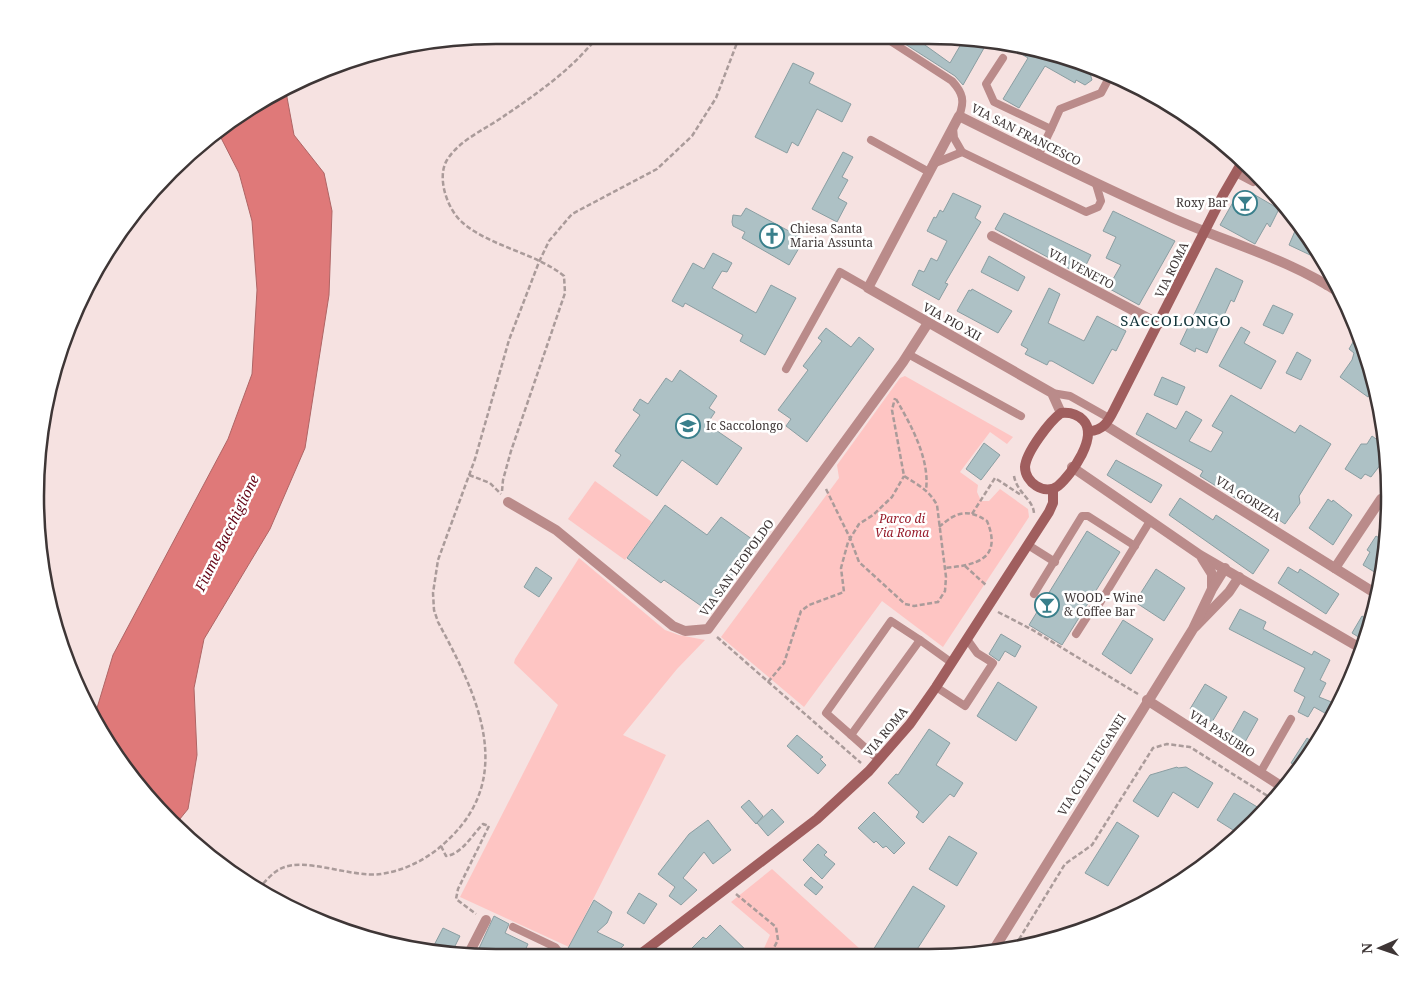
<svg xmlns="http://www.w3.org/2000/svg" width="1425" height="993" font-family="'Noto Serif',serif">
	<rect width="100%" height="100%" fill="#f6e2e1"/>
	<!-- green -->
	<g fill="#fec5c3">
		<path d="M 905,376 L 1013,437 L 1007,444 L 990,432 L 960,472 L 978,485 L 977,492 L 981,501 L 989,501 L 1000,489 L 1028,509 L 1029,517 L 943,647 L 882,601 L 804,707 L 721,637 L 839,478 L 837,465 L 900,378 Z"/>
		<path d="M 595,481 L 652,522 L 625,560 L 568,519 Z"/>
		<path d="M 579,558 L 665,630 L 679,635 L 705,640 L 677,669 L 623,735 L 666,755 L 569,947 L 460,897 L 558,705 L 514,663 L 515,659 Z"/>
		<path d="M 772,869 L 860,949 L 856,955 L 761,955 L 770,935 L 731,902 Z"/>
	</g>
	<!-- water -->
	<path fill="#df7979" stroke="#af6565" d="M 286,92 L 294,135 L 324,173 L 332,211 L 329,295 L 305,448 L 270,529 L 204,639 L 194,688 L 197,755 L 188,809 L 175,825 L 150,801 L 94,718 L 113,655 L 228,439 L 252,374 L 257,290 L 252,221 L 239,173 L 218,132 L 240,113 Z"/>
	<!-- building -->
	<g fill="#adc1c5" stroke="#8a9ea2">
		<path d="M 891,35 L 911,35 L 950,63 L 964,39 L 988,41 L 963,85 L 955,76 Z"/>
		<path d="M 1012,43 L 1089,70 L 1092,80 L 1085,85 L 1076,80 L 1075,83 L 1045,66 L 1019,108 L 1003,99 L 1028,58 L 1010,47 Z"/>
		<path d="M 793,63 L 814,73 L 809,83 L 851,104 L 842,122 L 817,109 L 798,146 L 792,142 L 787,153 L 755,137 Z"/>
		<path d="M 843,152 L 853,157 L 842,177 L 848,180 L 838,198 L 847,203 L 837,222 L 812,209 Z"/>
		<path d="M 953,193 L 981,206 L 975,218 L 981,222 L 945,283 L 948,284 L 939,300 L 912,285 L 919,270 L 924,272 L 931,258 L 937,261 L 947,241 L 927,231 L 934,217 L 936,218 L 940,210 L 943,212 Z"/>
		<path d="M 1255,195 L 1279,209 L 1270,227 L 1267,223 L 1255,244 L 1220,225 L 1236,197 L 1247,206 Z"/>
		<path d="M 746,208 L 800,237 L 798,241 L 802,243 L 789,265 L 742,238 L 745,232 L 733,226 L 732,222 L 733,215 L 741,216 Z"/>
		<path d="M 1113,211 L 1175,241 L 1139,305 L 1108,288 L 1121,265 L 1106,258 L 1116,237 L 1103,231 Z"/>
		<path d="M 1004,213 L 1091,255 L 1081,275 L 995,229 Z"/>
		<path d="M 1298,224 L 1318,251 L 1325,262 L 1289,245 Z"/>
		<path d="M 713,253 L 732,263 L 727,272 L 722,271 L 712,288 L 756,313 L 771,285 L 796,298 L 765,355 L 740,341 L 743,335 L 685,303 L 683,307 L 672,301 L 693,263 L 704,269 Z"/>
		<path d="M 989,256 L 1025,277 L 1018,291 L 981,272 Z"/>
		<path d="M 1216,268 L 1243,281 L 1234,302 L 1231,300 L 1207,353 L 1196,348 L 1195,352 L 1180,344 Z"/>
		<path d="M 1049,288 L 1060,294 L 1048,323 L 1084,341 L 1097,316 L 1126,331 L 1116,351 L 1112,349 L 1093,384 L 1052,361 L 1049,361 L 1047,365 L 1025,354 L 1028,349 L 1021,345 Z"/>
		<path d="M 972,289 L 1012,311 L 998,333 L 957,311 L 969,290 L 971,291 Z"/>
		<path d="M 1273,305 L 1293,314 L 1283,334 L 1263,325 Z"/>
		<path d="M 1241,327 L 1250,332 L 1244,343 L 1276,361 L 1261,389 L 1219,366 Z"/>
		<path d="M 826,328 L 851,347 L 859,337 L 874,349 L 807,442 L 786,426 L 791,419 L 778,410 L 808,370 L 803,366 L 822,341 L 818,338 Z"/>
		<path d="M 1356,337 L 1362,340 L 1365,348 L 1375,387 L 1368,397 L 1340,377 L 1352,360 L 1354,353 L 1349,349 Z"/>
		<path d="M 1297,352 L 1311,360 L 1301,380 L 1286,373 Z"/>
		<path d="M 680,370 L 717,396 L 709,408 L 715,412 L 707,424 L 742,448 L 717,485 L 682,460 L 657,496 L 613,466 L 621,455 L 615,451 L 640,415 L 633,410 L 640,399 L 648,404 L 666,378 L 672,382 Z"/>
		<path d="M 1162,377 L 1185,387 L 1177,405 L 1154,395 Z"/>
		<path d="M 1231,395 L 1295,433 L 1300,425 L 1331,444 L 1299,496 L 1300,503 L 1285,524 L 1261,508 L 1258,512 L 1200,476 L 1203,471 L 1136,434 L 1147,413 L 1176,429 L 1186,411 L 1202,420 L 1189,441 L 1211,452 L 1223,432 L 1212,426 Z"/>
		<path d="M 1372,436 L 1386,446 L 1387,456 L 1371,477 L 1365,474 L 1361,479 L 1345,469 L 1361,444 L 1367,444 Z"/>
		<path d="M 984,443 L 1000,455 L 981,480 L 966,469 Z"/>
		<path d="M 1116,460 L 1162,485 L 1151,503 L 1107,475 Z"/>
		<path d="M 1180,498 L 1213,520 L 1216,515 L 1269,550 L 1253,574 L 1169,515 Z"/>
		<path d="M 1328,499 L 1332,502 L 1333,500 L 1352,515 L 1333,545 L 1309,528 Z"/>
		<path d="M 665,505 L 707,535 L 721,517 L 756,542 L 707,610 L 664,580 L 661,583 L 627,558 Z"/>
		<path d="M 1087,531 L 1120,552 L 1062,645 L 1029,625 Z"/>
		<path d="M 1376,536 L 1386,542 L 1381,576 L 1363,565 L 1370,552 L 1367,550 Z"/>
		<path d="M 536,567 L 552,578 L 539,597 L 524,587 Z"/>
		<path d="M 1288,567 L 1298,573 L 1300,569 L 1339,594 L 1326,614 L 1278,583 Z"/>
		<path d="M 1156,569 L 1185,588 L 1164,621 L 1135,602 Z"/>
		<path d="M 1240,609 L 1266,622 L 1263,629 L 1312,655 L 1314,651 L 1330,660 L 1320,680 L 1326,683 L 1319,697 L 1339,705 L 1332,717 L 1314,707 L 1308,717 L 1298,712 L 1305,697 L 1294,691 L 1305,668 L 1229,629 Z"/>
		<path d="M 1362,616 L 1372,622 L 1365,641 L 1352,633 Z"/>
		<path d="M 1123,620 L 1153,639 L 1131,674 L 1102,654 Z"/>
		<path d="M 1001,634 L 1021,646 L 1015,657 L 1005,651 L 999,661 L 989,654 Z"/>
		<path d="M 998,682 L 1037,707 L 1016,741 L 977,716 Z"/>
		<path d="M 1205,684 L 1227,697 L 1212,722 L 1190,709 Z"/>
		<path d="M 1244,711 L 1258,719 L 1245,742 L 1231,734 Z"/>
		<path d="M 929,729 L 950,743 L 936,765 L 963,783 L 954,797 L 950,794 L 923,823 L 916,817 L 919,812 L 888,783 L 896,774 L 898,775 Z"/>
		<path d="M 797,735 L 823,757 L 820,759 L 826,765 L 818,774 L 787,746 Z"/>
		<path d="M 1307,738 L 1315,744 L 1300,769 L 1291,763 Z"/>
		<path d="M 1177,767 L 1178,768 L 1186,767 L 1213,783 L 1198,808 L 1173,792 L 1158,817 L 1133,801 L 1150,775 Z"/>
		<path d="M 1234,793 L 1264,811 L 1241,835 L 1217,820 Z"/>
		<path d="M 749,800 L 763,816 L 756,824 L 741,807 Z"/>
		<path d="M 772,809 L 784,822 L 768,836 L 757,823 Z"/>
		<path d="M 874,812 L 905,843 L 894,854 L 886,846 L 883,848 L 876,841 L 874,843 L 858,828 Z"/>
		<path d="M 708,820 L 731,850 L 713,864 L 704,852 L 683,878 L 697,890 L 681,905 L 669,896 L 675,887 L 658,874 L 689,834 Z"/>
		<path d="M 1117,822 L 1139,836 L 1108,886 L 1085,873 Z"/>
		<path d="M 949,836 L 977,853 L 957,886 L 929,869 Z"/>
		<path d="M 818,844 L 827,852 L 824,855 L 835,864 L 822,879 L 803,860 Z"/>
		<path d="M 811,877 L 823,887 L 816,895 L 804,885 Z"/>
		<path d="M 913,886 L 945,906 L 914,954 L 870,955 Z"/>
		<path d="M 639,893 L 657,904 L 644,924 L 627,913 Z"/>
		<path d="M 594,900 L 612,912 L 607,923 L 597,932 L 624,945 L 613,956 L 567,956 L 566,952 Z"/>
		<path d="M 494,916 L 509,924 L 505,933 L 528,944 L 522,957 L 511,957 L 496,950 L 493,957 L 475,957 Z"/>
		<path d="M 720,925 L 751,955 L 684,956 L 703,937 L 706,939 Z"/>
		<path d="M 443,928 L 460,936 L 451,954 L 431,951 Z"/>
	</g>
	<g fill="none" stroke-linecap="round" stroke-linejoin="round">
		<!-- path -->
		<g stroke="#aa9b9a" stroke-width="2.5" stroke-dasharray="5 2.5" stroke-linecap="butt">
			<path d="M 896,399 C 911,425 930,459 926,490"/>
			<path d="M 469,475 L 490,483 L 501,494"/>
			<path d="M 1014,476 C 1017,493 1034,500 1034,514"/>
			<path d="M 826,489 L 850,538 L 859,562 L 905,604 L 914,606 L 938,602 L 945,591 L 946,577 L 937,505 C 929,490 918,485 904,476 L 892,410 L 895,398"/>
			<path d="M 502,491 L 503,480 L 511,451 L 565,293 L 564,276 C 536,253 491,247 463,223 C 448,211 436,178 447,160 C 460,139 488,128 507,114 C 541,91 573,68 599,35"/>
			<path d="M 972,514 L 995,478 L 1021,495"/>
			<path d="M 939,527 C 956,512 967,508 987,521 C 1003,560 975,565 945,568"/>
			<path d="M 965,566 L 987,586"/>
			<path d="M 998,612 L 1031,629 L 1138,694"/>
			<path d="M 717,637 L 861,763"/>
			<path d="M 768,682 L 784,663 L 801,611 L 809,605 L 844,592 L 841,568 L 848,542 L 859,524 L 873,515 L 892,497 L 904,476"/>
			<path d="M 441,846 L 446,856 C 462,854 472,835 483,824 L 489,826 L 458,889 L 456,899 L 476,914"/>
			<path d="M 258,889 C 265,882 272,873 280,869 C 304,856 351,878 381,874 C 408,870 431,857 450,838 C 517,773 475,691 438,622 L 434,610 L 433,593 L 438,560 L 475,459 L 509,340 L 539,262 L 549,241 L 572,214 L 657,169 L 692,136 L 716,98 L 740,35"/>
			<path d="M 736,894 L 776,927 L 778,940 L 770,955"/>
			<path d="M 1015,946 L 1065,864 L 1092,845 L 1153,748 L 1167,744 L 1190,747 L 1274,800"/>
		</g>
		<!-- lane -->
		<g stroke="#ba8b8a" stroke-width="8">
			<path d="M 881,35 L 952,81 C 963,93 965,101 959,116"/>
			<path d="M 1003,58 L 986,84 L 994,102 L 1051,129 L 1060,109 L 1101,93 L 1109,78"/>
			<path d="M 953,128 L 954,138 L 962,152"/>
			<path d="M 871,140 L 929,172"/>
			<path d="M 1038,156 L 1051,129"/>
			<path d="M 933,164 L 962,152 L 1086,212 L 1098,207 L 1101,201 L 1096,184"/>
			<path d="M 1236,173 L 1253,182 L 1256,176"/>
			<path d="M 908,354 L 1021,416"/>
			<path d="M 786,369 L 840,272 L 868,288"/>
			<path d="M 1052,393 L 1070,396 L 1109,418"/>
			<path d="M 1028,545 L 1055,562"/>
			<path d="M 1034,594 L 1082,516 L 1088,516 L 1135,546"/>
			<path d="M 1076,634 L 1092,609 L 1098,606 L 1150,521"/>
			<path d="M 936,687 L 965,706 L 993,663 L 977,653 L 967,639"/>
			<path d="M 851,735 L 826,713 L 891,621 L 920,640"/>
			<path d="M 879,760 L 851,735 L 920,640 L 952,663"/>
			<path d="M 1260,773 L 1291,719"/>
			<path d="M 513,927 L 555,947 L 562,956"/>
		</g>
		<!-- street -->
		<g stroke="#ba8b8a" stroke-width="10">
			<path d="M 992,236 L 1159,324"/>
			<path d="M 1327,285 L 1333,277"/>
			<path d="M 1061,413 L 1052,393 L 868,288 L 959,116 C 1029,151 1098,185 1168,216 C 1225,242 1290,259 1341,294"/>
			<path d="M 1105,425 L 1378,595"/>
			<path d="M 1072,467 L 1200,555 L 1362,649"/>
			<path d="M 508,502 L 556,530 L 673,626 L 685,631 L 708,629 L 903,362 L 928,323"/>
			<path d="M 1202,558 L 1212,574 L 1212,588"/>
			<path d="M 1335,568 L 1381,499"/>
			<path d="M 1195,627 L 1229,592 L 1239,577"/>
			<path d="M 1147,700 L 1284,788"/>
			<path d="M 991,954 L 1193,629 L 1212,589 L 1225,568"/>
			<path d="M 467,957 L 486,920"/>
		</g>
		<!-- secondary -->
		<g stroke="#a05e5e" stroke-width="10">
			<path d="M 1061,413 C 1070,412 1077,414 1083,420 C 1099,436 1072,474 1058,486 C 1044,496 1025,482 1025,467 C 1026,452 1050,421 1061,413 Z"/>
			<path d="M 1089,431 C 1104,431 1109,420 1115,408 L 1223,195 L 1241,164"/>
			<path d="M 638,956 L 817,819 L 869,771 L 910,724 L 936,687 L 1049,512 L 1053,503 L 1053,489"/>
		</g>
	</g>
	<!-- icons -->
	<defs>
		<symbol id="bar-ring" viewBox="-11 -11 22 22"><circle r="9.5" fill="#fff" stroke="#397f8b" stroke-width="1.5"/><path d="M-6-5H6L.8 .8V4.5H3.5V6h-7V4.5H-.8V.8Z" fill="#397f8b"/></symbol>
		<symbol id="church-ring" viewBox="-11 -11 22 22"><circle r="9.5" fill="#fff" stroke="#397f8b" stroke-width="1.5"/><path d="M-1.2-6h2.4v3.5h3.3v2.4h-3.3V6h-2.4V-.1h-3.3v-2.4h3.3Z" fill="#397f8b"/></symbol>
		<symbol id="school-ring" viewBox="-11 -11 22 22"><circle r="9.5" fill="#fff" stroke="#397f8b" stroke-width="1.5"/><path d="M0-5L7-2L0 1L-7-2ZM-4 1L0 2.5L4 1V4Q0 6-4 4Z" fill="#397f8b"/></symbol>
	</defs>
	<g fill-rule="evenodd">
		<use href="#bar-ring" x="1231" y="189" width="28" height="28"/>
		<use href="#church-ring" x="758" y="222" width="28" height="28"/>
		<use href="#school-ring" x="674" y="412" width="28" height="28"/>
		<use href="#bar-ring" x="1033" y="591" width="28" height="28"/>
	</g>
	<g text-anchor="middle" stroke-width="5" stroke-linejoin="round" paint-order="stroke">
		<!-- street labels -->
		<g font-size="12" fill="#3e3636" stroke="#fff">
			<text transform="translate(1026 135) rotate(27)" y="4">VIA SAN FRANCESCO</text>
			<text transform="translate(1081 269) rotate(28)" y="4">VIA VENETO</text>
			<text transform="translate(1172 270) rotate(-64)" y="4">VIA ROMA</text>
			<text transform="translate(952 322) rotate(29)" y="4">VIA PIO XII</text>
			<text transform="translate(1248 499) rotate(32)" y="4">VIA GORIZIA</text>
			<text transform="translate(737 568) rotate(-54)" y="4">VIA SAN LEOPOLDO</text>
			<text transform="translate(886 732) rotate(-50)" y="4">VIA ROMA</text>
			<text transform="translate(1222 734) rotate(33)" y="4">VIA PASUBIO</text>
			<text transform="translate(1092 765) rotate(-58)" y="4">VIA COLLI EUGANEI</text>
		</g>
		<!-- poi labels -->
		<g font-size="12" fill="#3e3636" stroke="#fff" text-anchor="start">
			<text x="1228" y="207" text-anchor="end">Roxy Bar</text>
			<text x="790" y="233">Chiesa Santa<tspan x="790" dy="14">Maria Assunta</tspan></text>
			<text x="706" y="430">Ic Saccolongo</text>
			<text x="1064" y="602">WOOD - Wine<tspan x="1064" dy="14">&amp; Coffee Bar</tspan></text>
		</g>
		<!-- park labels -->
		<g font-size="12" font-style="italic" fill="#981d2c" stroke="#fff">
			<text x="902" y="523">Parco di<tspan x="902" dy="14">Via Roma</tspan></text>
		</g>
		<!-- water labels -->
		<g font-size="14" font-style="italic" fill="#650516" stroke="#fff">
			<text transform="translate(227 533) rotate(-64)" y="5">Fiume Bacchiglione</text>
		</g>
		<!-- quarter labels -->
		<g font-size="15" letter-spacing="1" fill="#113339" stroke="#fff">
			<text x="1176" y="326">SACCOLONGO</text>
		</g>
	</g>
	<!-- crop -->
	<path d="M0 0H1425V993H0ZM496 44H929A452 452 0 0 1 1381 496V497A452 452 0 0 1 929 949H496A452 452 0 0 1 44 497V496A452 452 0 0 1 496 44Z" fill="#fff" fill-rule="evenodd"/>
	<path fill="none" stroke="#3e3636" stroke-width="2.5" d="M496 44H929A452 452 0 0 1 1381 496V497A452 452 0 0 1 929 949H496A452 452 0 0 1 44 497V496A452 452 0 0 1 496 44Z"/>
	<!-- north arrow -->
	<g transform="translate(1380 948) rotate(268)" stroke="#ffffff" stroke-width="4" paint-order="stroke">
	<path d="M0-4L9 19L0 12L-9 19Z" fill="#3e3636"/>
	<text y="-8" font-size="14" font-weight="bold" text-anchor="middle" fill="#3e3636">N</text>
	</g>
</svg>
